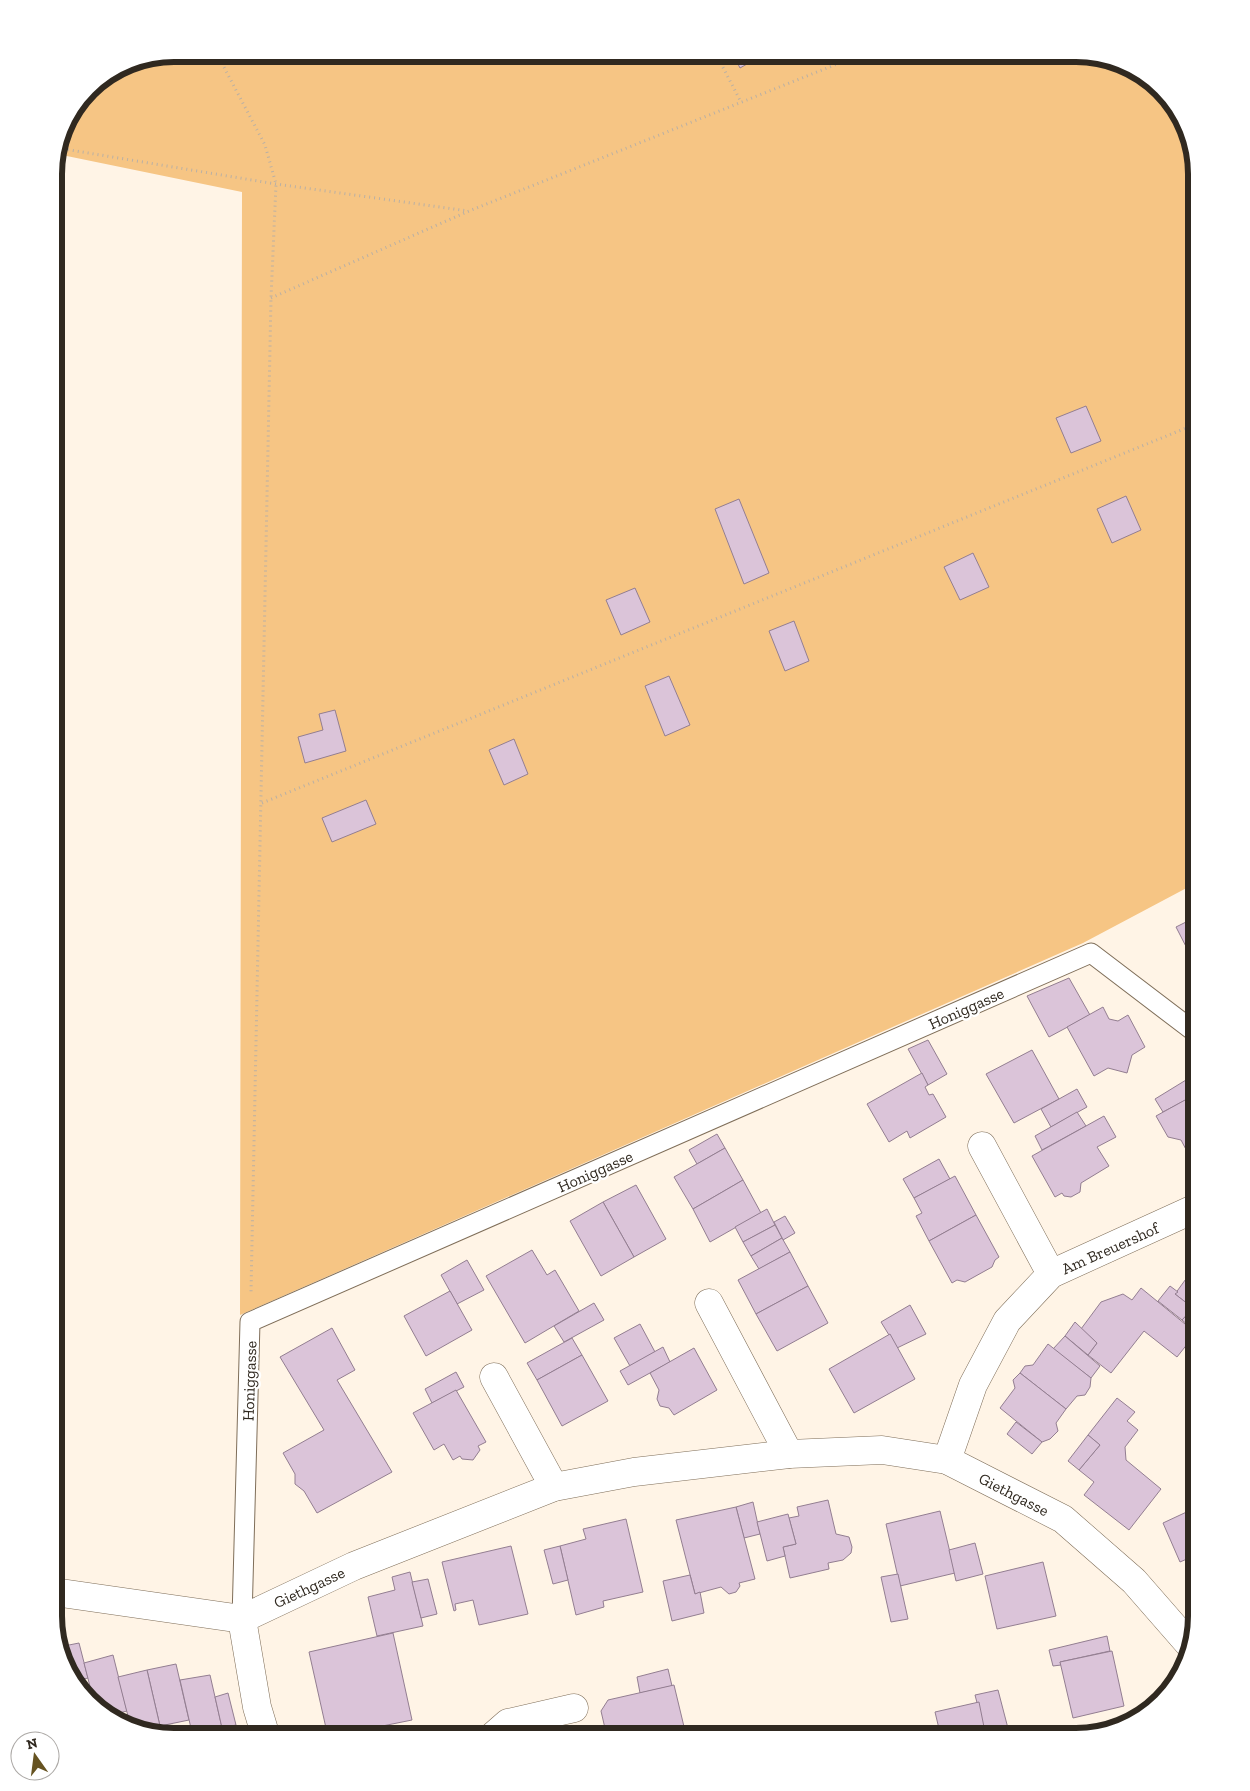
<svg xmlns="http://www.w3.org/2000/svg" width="1250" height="1791" font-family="'Zilla Slab',serif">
	<rect width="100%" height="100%" fill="#fff4e6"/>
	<!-- green -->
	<path fill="#f6c584" d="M 175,54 L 1083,54 L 1142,74 L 1180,115 L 1196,175 L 1196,883 L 1083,943 L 240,1315 L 242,192 L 57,154 L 63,128 L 89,89 L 129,63 Z"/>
	<!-- building -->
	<g fill="#dbc4d9" stroke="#937e91">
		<path d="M 743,54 L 751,54 L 754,60 L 740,68 L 735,58 Z"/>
		<path d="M 1086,406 L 1101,441 L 1071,453 L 1056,418 Z"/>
		<path d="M 1126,496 L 1141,530 L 1112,543 L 1097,509 Z"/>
		<path d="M 739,499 L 769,573 L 744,584 L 715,509 Z"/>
		<path d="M 973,553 L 989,587 L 960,600 L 944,567 Z"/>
		<path d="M 635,588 L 650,622 L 621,635 L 606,600 Z"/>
		<path d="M 794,621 L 809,661 L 785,671 L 769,631 Z"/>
		<path d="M 669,676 L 690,725 L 665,736 L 645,686 Z"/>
		<path d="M 335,710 L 346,751 L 305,763 L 298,737 L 323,730 L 319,714 Z"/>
		<path d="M 514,739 L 528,774 L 504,785 L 489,750 Z"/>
		<path d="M 366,800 L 376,824 L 332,842 L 322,818 Z"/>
		<path d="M 1196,910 L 1196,966 L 1176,927 L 1190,920 L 1192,913 Z"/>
		<path d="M 1069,978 L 1090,1015 L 1049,1037 L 1027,996 Z"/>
		<path d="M 1103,1007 L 1109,1019 L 1118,1021 L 1128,1015 L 1145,1047 L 1132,1055 L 1127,1073 L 1108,1068 L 1094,1076 L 1067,1027 Z"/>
		<path d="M 928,1040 L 947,1074 L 928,1085 L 908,1049 Z"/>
		<path d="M 1032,1050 L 1059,1099 L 1014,1123 L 986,1074 Z"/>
		<path d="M 922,1073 L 928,1085 L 925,1087 L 929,1095 L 933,1094 L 946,1117 L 910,1138 L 907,1131 L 889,1142 L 867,1104 Z"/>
		<path d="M 1186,1080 L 1195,1095 L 1163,1112 L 1155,1099 Z"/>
		<path d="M 1077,1089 L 1087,1107 L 1051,1127 L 1041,1109 Z"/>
		<path d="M 1196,1094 L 1196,1153 L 1190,1157 L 1181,1140 L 1168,1137 L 1156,1116 Z"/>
		<path d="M 1077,1112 L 1086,1126 L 1042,1150 L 1035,1136 Z"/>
		<path d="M 1104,1116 L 1116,1137 L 1097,1147 L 1109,1166 L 1081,1183 L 1080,1192 L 1071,1197 L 1064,1196 L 1062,1193 L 1055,1197 L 1032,1156 Z"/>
		<path d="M 717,1134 L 725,1148 L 697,1164 L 689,1150 Z"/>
		<path d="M 725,1148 L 743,1180 L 693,1209 L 674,1177 Z"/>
		<path d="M 939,1159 L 950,1179 L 914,1198 L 903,1179 Z"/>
		<path d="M 955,1176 L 976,1215 L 929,1241 L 916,1216 L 922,1213 L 914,1198 Z"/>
		<path d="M 743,1180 L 761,1213 L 710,1242 L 693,1209 Z"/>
		<path d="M 636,1185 L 666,1239 L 634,1257 L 603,1202 Z"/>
		<path d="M 603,1202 L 634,1257 L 601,1276 L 570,1221 Z"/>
		<path d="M 767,1209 L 775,1225 L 743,1242 L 735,1227 Z"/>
		<path d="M 976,1215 L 999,1257 L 995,1260 L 992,1267 L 965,1282 L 957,1280 L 952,1283 L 929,1241 Z"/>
		<path d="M 785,1216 L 795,1233 L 783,1240 L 774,1222 Z"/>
		<path d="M 775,1225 L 782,1238 L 751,1256 L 743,1242 Z"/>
		<path d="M 782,1238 L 790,1252 L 759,1269 L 751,1256 Z"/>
		<path d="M 532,1250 L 547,1275 L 555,1270 L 579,1311 L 525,1343 L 486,1276 Z"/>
		<path d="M 790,1252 L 808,1286 L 756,1314 L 738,1280 Z"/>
		<path d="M 467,1260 L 484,1290 L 457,1304 L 441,1275 Z"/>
		<path d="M 1196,1265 L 1196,1332 L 1182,1320 L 1193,1308 L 1175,1294 Z"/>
		<path d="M 808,1286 L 828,1323 L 777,1351 L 756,1314 Z"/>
		<path d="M 1170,1286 L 1178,1292 L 1175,1294 L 1193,1308 L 1182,1320 L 1158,1301 Z"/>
		<path d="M 1141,1288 L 1196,1333 L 1177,1357 L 1144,1331 L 1111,1373 L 1088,1355 L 1097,1343 L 1081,1329 L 1101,1302 L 1123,1294 L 1132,1300 Z"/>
		<path d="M 450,1291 L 472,1330 L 426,1356 L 404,1316 Z"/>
		<path d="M 594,1303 L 604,1320 L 564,1342 L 554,1326 Z"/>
		<path d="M 910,1305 L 926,1334 L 897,1348 L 881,1322 Z"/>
		<path d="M 1075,1322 L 1097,1343 L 1088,1355 L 1065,1336 Z"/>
		<path d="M 640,1324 L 655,1352 L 630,1366 L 614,1338 Z"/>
		<path d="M 332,1328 L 355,1370 L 337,1380 L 392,1472 L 317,1513 L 304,1491 L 295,1484 L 295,1474 L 283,1453 L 324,1430 L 280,1357 Z"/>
		<path d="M 890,1334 L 915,1379 L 854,1413 L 829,1369 Z"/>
		<path d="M 1065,1336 L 1100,1366 L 1091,1378 L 1053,1349 Z"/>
		<path d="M 572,1338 L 582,1355 L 537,1380 L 527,1363 Z"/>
		<path d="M 1048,1344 L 1091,1378 L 1090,1387 L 1085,1395 L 1077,1396 L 1066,1409 L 1020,1373 L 1025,1366 L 1033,1365 Z"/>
		<path d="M 663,1347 L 670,1362 L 628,1385 L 620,1371 Z"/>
		<path d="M 694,1348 L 717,1390 L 674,1415 L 669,1408 L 660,1406 L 657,1399 L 659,1390 L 650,1373 Z"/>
		<path d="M 582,1355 L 608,1401 L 562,1426 L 537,1380 Z"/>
		<path d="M 456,1372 L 464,1387 L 432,1403 L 425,1389 Z"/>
		<path d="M 1020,1373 L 1066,1409 L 1056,1423 L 1058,1431 L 1050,1439 L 1042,1442 L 1000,1408 L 1015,1388 L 1013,1380 Z"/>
		<path d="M 456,1390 L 486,1442 L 478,1446 L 480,1450 L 473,1460 L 462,1459 L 460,1456 L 453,1460 L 444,1444 L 434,1450 L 413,1413 Z"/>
		<path d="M 1117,1398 L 1135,1412 L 1127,1421 L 1138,1430 L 1125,1447 L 1126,1460 L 1161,1489 L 1129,1530 L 1084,1495 L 1094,1482 L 1079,1470 L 1100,1445 L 1088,1435 Z"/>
		<path d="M 1016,1422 L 1042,1442 L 1032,1454 L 1007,1434 Z"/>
		<path d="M 1088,1435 L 1100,1445 L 1079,1470 L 1068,1461 Z"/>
		<path d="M 828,1500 L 836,1534 L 849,1537 L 852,1547 L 851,1553 L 843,1560 L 828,1563 L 829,1569 L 790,1578 L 783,1547 L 796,1544 L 789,1518 L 799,1516 L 797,1507 Z"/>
		<path d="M 753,1502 L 760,1534 L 744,1538 L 736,1507 Z"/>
		<path d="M 736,1507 L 755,1579 L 739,1583 L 740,1586 L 736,1592 L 729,1594 L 721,1587 L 695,1594 L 676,1520 Z"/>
		<path d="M 1193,1509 L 1196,1517 L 1196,1555 L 1180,1562 L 1163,1523 Z"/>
		<path d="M 940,1511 L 955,1573 L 900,1586 L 886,1524 Z"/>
		<path d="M 788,1514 L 796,1544 L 783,1547 L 785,1556 L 767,1561 L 757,1522 Z"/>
		<path d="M 626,1519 L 643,1592 L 603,1601 L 604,1607 L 576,1615 L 560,1546 L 586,1539 L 583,1529 Z"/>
		<path d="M 975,1543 L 983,1574 L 956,1581 L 949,1550 Z"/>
		<path d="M 511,1546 L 528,1614 L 479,1625 L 473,1600 L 455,1604 L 456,1610 L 454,1611 L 442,1562 Z"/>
		<path d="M 560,1546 L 568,1580 L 553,1584 L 544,1550 Z"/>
		<path d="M 1043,1562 L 1056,1616 L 997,1629 L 985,1576 Z"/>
		<path d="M 410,1572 L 423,1626 L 377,1636 L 368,1597 L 395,1590 L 392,1577 Z"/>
		<path d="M 898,1574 L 908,1619 L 891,1622 L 881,1577 Z"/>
		<path d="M 690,1575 L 695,1594 L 700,1592 L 704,1613 L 672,1621 L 663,1581 Z"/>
		<path d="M 428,1579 L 437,1614 L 421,1618 L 412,1582 Z"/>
		<path d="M 393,1633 L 412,1720 L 328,1737 L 309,1652 Z"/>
		<path d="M 1107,1636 L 1110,1651 L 1060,1662 L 1061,1665 L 1053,1666 L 1049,1650 Z"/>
		<path d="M 79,1643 L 88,1678 L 75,1681 L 71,1678 L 64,1646 Z"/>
		<path d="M 64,1646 L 71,1678 L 62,1647 Z"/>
		<path d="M 1112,1651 L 1124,1706 L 1073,1718 L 1060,1662 Z"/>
		<path d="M 113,1655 L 127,1711 L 107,1716 L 94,1702 L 84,1663 Z"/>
		<path d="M 176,1664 L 189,1720 L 160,1726 L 147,1670 Z"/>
		<path d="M 668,1669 L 672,1686 L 640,1693 L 637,1677 Z"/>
		<path d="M 147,1670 L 160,1726 L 146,1730 L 130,1724 L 118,1677 Z"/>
		<path d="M 210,1675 L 223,1732 L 193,1737 L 180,1680 Z"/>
		<path d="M 674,1685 L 686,1735 L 676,1737 L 607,1737 L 601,1711 L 608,1700 Z"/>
		<path d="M 998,1690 L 1010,1736 L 986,1737 L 975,1695 Z"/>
		<path d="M 228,1693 L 236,1725 L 222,1728 L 215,1697 Z"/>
		<path d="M 979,1702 L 986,1737 L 941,1737 L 935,1712 Z"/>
		<path d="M 605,1728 L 607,1737 L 590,1737 L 589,1733 Z"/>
	</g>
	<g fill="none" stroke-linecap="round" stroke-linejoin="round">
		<defs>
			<path id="service" d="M 242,1619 L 250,1322 L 1091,953 L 1196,1033"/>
			<g id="minor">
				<path d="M 982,1146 L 1051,1274"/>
				<path d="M 709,1303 L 789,1454"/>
				<path d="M 494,1377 L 554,1487"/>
				<path d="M 947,1460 L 973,1385 L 1007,1321 L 1051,1274 L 1196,1208"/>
				<path d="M 54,1592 L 242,1619 L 354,1566 L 554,1487 L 634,1472 L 789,1454 L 882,1450 L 947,1460 L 1063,1519 L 1134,1581 L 1189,1644"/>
				<path d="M 242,1619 L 257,1707 L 266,1737"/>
				<path d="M 492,1737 L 508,1723 L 574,1708"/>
			</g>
		</defs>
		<!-- service casing -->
		<use href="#service" stroke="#7f6e59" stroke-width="21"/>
		<!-- minor casing -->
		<use href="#minor" stroke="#7f6e59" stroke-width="29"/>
		<!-- path -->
		<g stroke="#bab0a4" stroke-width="3" stroke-dasharray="1 4" stroke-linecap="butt">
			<path d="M 217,54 L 265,145 L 276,184 L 271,298 L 251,1292"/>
			<path d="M 716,54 L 741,102"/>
			<path d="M 58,148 L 276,184 L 468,211"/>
			<path d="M 271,298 L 469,211 L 862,54"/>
			<path d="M 262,803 L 1196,424"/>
		</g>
		<!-- service -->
		<use href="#service" stroke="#fff" stroke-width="19"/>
		<!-- minor -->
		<use href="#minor" stroke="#fff" stroke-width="28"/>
	</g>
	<g text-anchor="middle" stroke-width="5" stroke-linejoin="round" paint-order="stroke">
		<!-- street labels -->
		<g font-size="16" fill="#302920" stroke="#fff">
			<text transform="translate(966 1008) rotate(-24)" y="6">Honiggasse</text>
			<text transform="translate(595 1171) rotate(-24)" y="6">Honiggasse</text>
			<text transform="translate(1110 1248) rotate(-24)" y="6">Am Breuershof</text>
			<text transform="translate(249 1381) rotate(-88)" y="6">Honiggasse</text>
			<text transform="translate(1014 1494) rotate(27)" y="6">Giethgasse</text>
			<text transform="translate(309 1587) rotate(-25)" y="6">Giethgasse</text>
		</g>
	</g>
	<!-- crop -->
	<path d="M0 0H1250V1791H0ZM174 62H1076A112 112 0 0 1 1188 174V1616A112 112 0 0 1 1076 1728H174A112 112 0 0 1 62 1616V174A112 112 0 0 1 174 62Z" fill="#fff" fill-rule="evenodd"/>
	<path fill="none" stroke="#302920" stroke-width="6" d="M174 62H1076A112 112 0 0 1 1188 174V1616A112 112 0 0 1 1076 1728H174A112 112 0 0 1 62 1616V174A112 112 0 0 1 174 62Z"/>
	<!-- north arrow -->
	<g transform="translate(35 1756) rotate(346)"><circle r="24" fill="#ffffff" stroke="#aca9a6"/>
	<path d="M0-4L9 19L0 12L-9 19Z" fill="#665321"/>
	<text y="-8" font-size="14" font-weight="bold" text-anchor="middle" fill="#302920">N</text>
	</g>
</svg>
